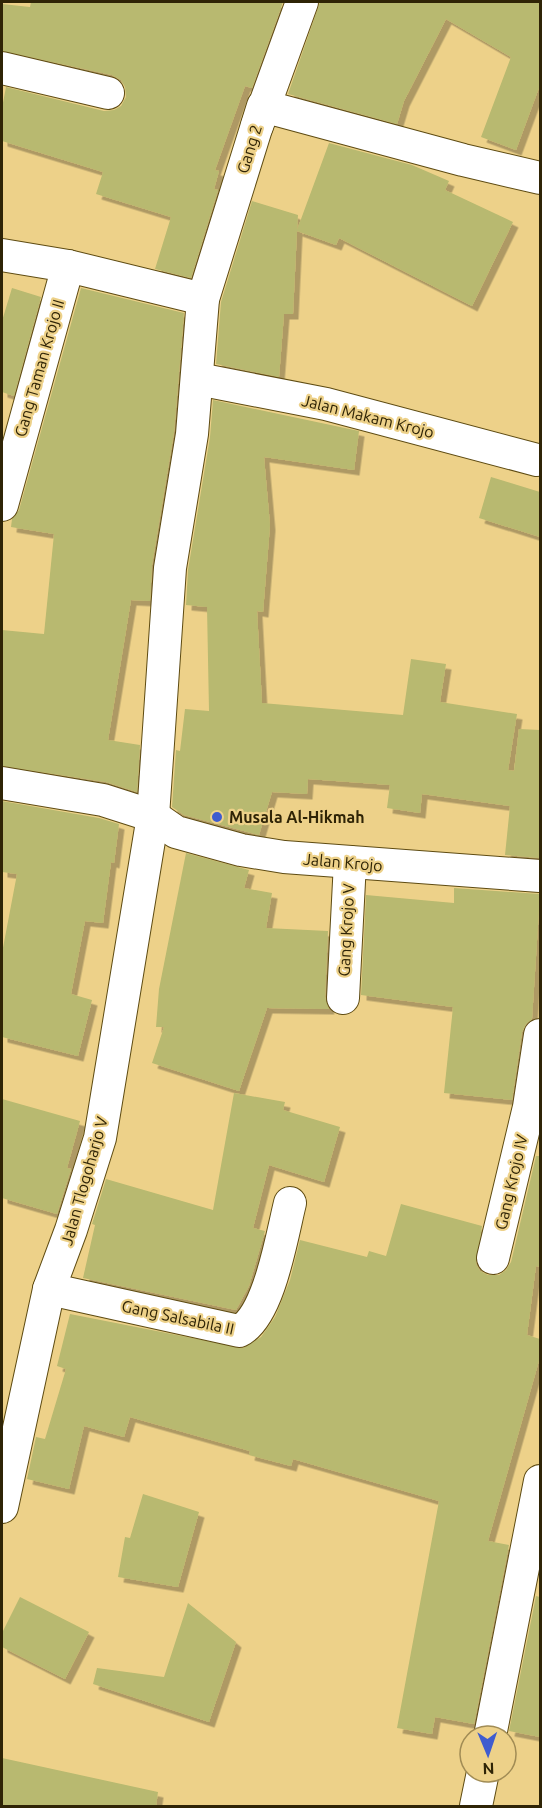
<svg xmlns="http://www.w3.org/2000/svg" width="542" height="1808" font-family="Ubuntu,sans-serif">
	<defs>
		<filter id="shadow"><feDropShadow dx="5.5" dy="5.5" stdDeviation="0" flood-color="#0004"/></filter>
	</defs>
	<rect width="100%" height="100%" fill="#edd189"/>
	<!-- building -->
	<g fill="#b8b96f" filter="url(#shadow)">
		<path d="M 31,2 L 283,2 L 252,88 L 245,86 L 215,170 L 219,171 L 214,189 L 218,190 L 191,278 L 155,269 L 171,217 L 96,194 L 103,172 L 2,141 L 2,108 L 6,87 L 104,111 L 114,110 L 121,106 L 126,97 L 125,87 L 121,80 L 112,75 L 2,51 L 2,4 L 30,7 Z"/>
		<path d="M 320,2 L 540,2 L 540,85 L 516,150 L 481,137 L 511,57 L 446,19 L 404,101 L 397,124 L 288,94 Z"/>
		<path d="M 329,143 L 412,165 L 449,181 L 445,190 L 513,222 L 472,306 L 339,238 L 336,245 L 297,231 L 293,314 L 284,314 L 279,377 L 216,364 L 221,302 L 252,201 L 298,215 L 297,230 Z"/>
		<path d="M 12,288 L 41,297 L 14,396 L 2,392 L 2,321 Z"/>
		<path d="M 81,288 L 184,313 L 174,432 L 152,565 L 150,601 L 131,600 L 108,740 L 140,745 L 137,792 L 106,782 L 2,766 L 2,630 L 44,634 L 54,534 L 11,527 L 12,519 L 19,510 Z"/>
		<path d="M 213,400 L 359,431 L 354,470 L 264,457 L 270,525 L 263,612 L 257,611 L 262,703 L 403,715 L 411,659 L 446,664 L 440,702 L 517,714 L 508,770 L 514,771 L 519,729 L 540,730 L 540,858 L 505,855 L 510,806 L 422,794 L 420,813 L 387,808 L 390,785 L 308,779 L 307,794 L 272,792 L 259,835 L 184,815 L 172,807 L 176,750 L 180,751 L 185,709 L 209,711 L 207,607 L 186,605 L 188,570 L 210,437 Z"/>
		<path d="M 491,477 L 540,492 L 540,537 L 479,518 Z"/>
		<path d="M 2,801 L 99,818 L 119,824 L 114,863 L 111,862 L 103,923 L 85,921 L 71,994 L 92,1000 L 78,1056 L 2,1037 L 2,953 L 17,874 L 2,872 Z"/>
		<path d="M 186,853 L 249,870 L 244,888 L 272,893 L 266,928 L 328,931 L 325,997 L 329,1009 L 267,1008 L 239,1091 L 152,1063 L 164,1027 L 156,1027 L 159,989 Z"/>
		<path d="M 454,888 L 540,894 L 532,1019 L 526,1024 L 522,1032 L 512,1100 L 444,1093 L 453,1007 L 361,995 L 366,895 L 454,903 Z"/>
		<path d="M 234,1093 L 285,1102 L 283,1110 L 340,1127 L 324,1182 L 269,1165 L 253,1228 L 265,1231 L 249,1286 L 236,1310 L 83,1278 L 95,1225 L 92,1224 L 106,1179 L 213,1210 Z"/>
		<path d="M 2,1099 L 80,1121 L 67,1168 L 71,1169 L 57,1214 L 2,1198 Z"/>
		<path d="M 536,1156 L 540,1156 L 540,1267 L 536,1266 L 527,1335 L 540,1339 L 540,1357 L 488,1541 L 509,1545 L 474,1724 L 435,1717 L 432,1734 L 397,1728 L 439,1501 L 293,1459 L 291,1466 L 249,1455 L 250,1451 L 130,1417 L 124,1437 L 84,1426 L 69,1489 L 27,1479 L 36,1437 L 45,1439 L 66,1369 L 57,1366 L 70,1314 L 243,1348 L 261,1337 L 275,1317 L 290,1280 L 300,1240 L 367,1257 L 369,1251 L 386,1256 L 401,1204 L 482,1226 L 476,1264 L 480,1271 L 488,1275 L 499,1275 L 506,1270 L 511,1262 Z"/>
		<path d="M 143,1494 L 199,1512 L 178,1587 L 118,1577 L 125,1537 L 130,1538 Z"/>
		<path d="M 536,1596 L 540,1597 L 540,1737 L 509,1731 Z"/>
		<path d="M 20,1597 L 89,1632 L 65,1679 L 2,1647 L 2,1633 Z"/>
		<path d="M 188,1603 L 236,1642 L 209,1722 L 93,1684 L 97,1668 L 164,1677 Z"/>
		<path d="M 2,1758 L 158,1792 L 156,1806 L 2,1806 Z"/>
	</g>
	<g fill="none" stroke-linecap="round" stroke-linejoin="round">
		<defs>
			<g id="minor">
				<path d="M 2,68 L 108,93"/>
				<path d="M 257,126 L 302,2"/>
				<path d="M 2,255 L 68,266 L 203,299"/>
				<path d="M 198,379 L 326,404 L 537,460"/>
				<path d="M 2,505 L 68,266"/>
				<path d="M 2,783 L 103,800 L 153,816 L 176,832 L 241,850 L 284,857 L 540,876"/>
				<path d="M 343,998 L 350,862"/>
				<path d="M 493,1258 L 529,1107 L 540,1035"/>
				<path d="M 49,1289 L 239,1331 C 269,1317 282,1235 290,1203"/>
				<path d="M 2,1507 L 49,1289 L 71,1230 L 100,1138 L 153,816 L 170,568 L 192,434 L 203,299 L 263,106 L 463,160 L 540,178"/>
				<path d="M 490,1736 L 540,1481"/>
				<path d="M 476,1806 L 483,1772"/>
			</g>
		</defs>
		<!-- minor casing -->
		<use href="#minor" stroke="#5e4b12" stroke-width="34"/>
		<!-- minor -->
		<use href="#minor" stroke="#fff" stroke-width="32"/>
	</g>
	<!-- markers -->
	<circle fill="#3f5ccf" stroke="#edd189" stroke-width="2" cx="217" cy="817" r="6"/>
	<g text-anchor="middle" stroke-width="4.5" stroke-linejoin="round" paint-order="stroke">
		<!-- street labels -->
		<g font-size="16" fill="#2f2406" stroke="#edd189">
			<text transform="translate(249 149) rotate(-73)" y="6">Gang 2</text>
			<text transform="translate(39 368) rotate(-74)" y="6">Gang Taman Krojo II</text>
			<text transform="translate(368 416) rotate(14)" y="6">Jalan Makam Krojo</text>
			<text transform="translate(343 862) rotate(5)" y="6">Jalan Krojo</text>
			<text transform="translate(346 930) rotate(-87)" y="6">Gang Krojo V</text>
			<text transform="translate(84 1181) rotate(-74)" y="6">Jalan Tlogoharjo V</text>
			<text transform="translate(511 1182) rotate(-77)" y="6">Gang Krojo IV</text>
			<text transform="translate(178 1317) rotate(12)" y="6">Gang Salsabila II</text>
		</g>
		<!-- poi labels -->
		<g font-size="16" font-weight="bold" fill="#2f2406" stroke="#edd189" text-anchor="start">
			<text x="229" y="823">Musala Al-Hikmah</text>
		</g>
	</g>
	<!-- border -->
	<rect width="542" height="1808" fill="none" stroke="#2f2406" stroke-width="6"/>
	<!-- north arrow -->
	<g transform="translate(488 1754) rotate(178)"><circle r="28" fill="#edd189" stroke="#a18c55" stroke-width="1.5"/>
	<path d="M0-4.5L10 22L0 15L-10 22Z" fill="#3f5ccf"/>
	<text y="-9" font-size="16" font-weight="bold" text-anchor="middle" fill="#2f2406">N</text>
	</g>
</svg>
